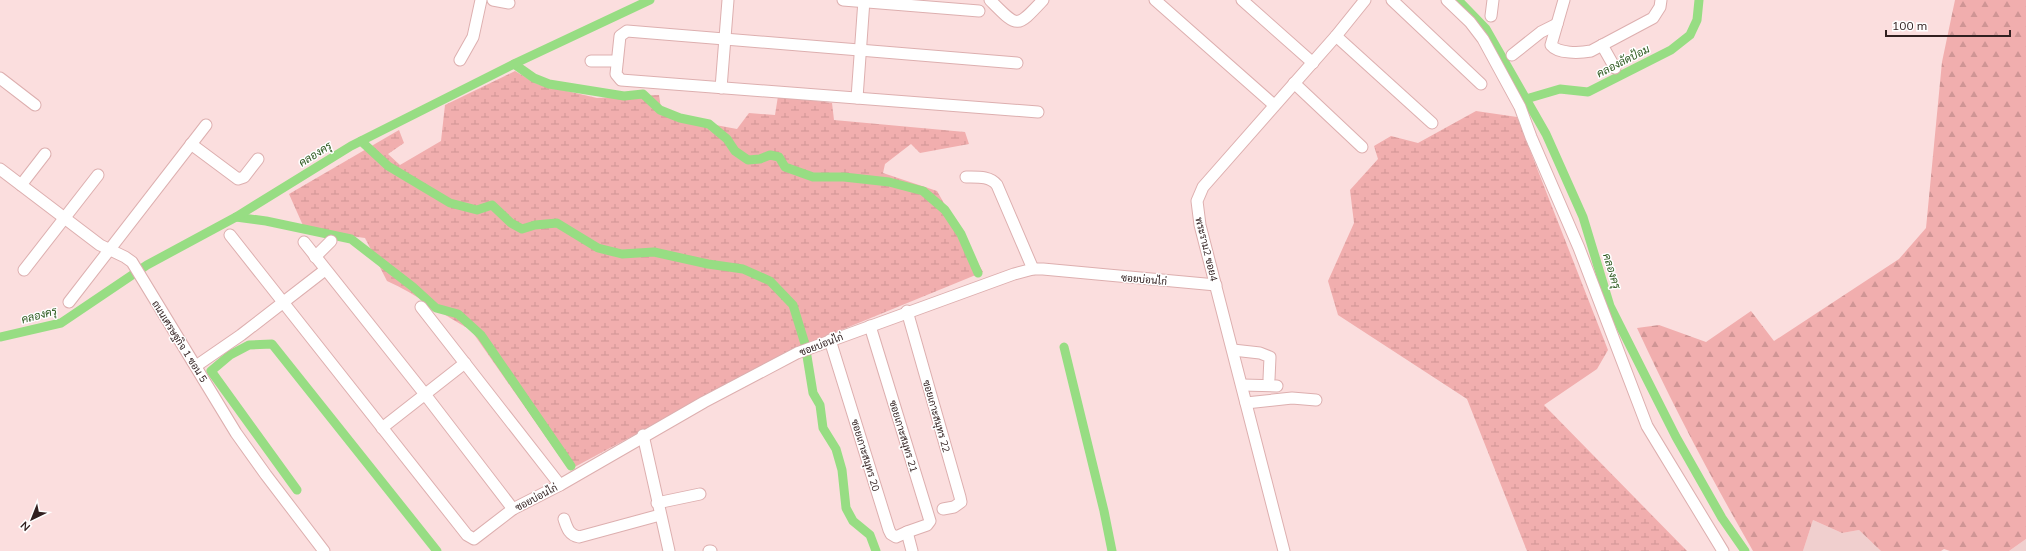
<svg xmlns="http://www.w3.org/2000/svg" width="2026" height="551" font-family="Mulish,Sarabun,sans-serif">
	<defs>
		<pattern id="forest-firs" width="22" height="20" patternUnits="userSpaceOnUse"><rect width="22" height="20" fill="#f1aeae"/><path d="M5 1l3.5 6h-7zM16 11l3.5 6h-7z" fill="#cf9595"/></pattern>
		<pattern id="wetland-marsh" width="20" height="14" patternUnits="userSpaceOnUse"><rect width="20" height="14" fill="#f1aeae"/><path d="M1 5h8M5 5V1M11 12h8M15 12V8" fill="none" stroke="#cf9595"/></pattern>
	</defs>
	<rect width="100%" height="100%" fill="#fbdede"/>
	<!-- built -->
	<g fill="#f0cfce">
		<path d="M 1813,520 L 1842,533 L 1859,530 L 1881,551 L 1803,551 Z"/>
		<path d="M 2026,539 L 2026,551 L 2009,551 Z"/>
	</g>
	<!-- forest -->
	<path fill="url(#forest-firs)" d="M 1955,0 L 2026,0 L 2026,539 L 2009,551 L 1950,551 L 1944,549 L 1941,551 L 1881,551 L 1859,530 L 1842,533 L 1813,520 L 1803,551 L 1753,551 C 1711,478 1672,404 1637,328 L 1659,325 L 1706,342 L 1751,311 L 1774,341 L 1899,259 L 1926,228 L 1942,62 Z"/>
	<!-- wetland -->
	<g fill="url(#wetland-marsh)">
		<path d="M 515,71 L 537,84 L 597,98 L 659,95 L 662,115 L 737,129 L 749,113 L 775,115 L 778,96 L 832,103 L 834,120 L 965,132 L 969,144 L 920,153 L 911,144 L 885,164 L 883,173 L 937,191 L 983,272 L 795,349 L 569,470 L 471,330 C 442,315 417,294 387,281 L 365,238 L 305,230 L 289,194 L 399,130 L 404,143 L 388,154 L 400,165 L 441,141 L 445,105 Z"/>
		<path d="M 1476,111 L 1517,117 L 1608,350 L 1597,369 L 1544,405 L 1687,551 L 1527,551 L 1467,399 L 1338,315 L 1328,281 L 1354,223 L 1350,190 L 1378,159 L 1374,146 L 1391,136 L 1418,143 Z"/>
	</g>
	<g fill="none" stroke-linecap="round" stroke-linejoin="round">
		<!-- canal -->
		<g stroke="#97dd83" stroke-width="9">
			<path d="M 1458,0 L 1486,29 L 1546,134 L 1583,217 L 1610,306 L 1676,437 L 1722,518 L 1745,551"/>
			<path d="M 514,64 L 534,78 L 549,84 L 624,96 L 643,94 L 660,110 L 680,118 L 709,124 L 727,139 L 735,151 L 748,160 L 760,159 L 770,155 L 779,157 L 785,167 L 813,177 L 844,177 L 889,182 L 923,191 L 945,210 L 961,234 L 978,273"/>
			<path d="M 1526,99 L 1560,89 L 1588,92 L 1671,50 L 1690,35 L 1697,20 L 1699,0"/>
			<path d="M 361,141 L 388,166 L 450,203 L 477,210 L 492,205 L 511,223 L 522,229 L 535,225 L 557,223 L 598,248 L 622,254 L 654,252 L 708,264 L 743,269 L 770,281 L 793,305 L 805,344 L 813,393 L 820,405 L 823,428 L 836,449 L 842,470 L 846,508 L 853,521 L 870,535 L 876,551"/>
			<path d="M 236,217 L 266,221 L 351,239 L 413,287 L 436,308 L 458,314 L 481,335 L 571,466"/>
			<path d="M 0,337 L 61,323 L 147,265 L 236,217 L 351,146 L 518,62 L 650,0"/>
			<path d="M 1064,347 L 1104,511 L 1112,551"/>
			<path d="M 297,490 L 211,371 L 230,355 L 249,345 L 272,344 L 437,551"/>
		</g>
		<defs>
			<g id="minor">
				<path d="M 493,0 L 509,3"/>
				<path d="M 843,0 L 979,11"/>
				<path d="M 990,0 C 1018,28 1016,29 1043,0"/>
				<path d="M 1155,0 L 1274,105"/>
				<path d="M 1242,0 L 1313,63"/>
				<path d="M 1392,0 L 1481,84"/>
				<path d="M 1447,0 L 1470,22 L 1483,39 L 1520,107 L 1531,137 L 1579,248 L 1647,426 L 1723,551"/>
				<path d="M 1564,0 L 1551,45 C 1558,54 1580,53 1591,51 L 1653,18 L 1660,7 L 1661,0"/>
				<path d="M 1491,16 L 1493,0"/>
				<path d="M 1336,36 L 1432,123"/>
				<path d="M 1602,45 L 1615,68"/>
				<path d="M 1512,55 L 1541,32 L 1557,24"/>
				<path d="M 460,60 L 473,37 L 481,0"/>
				<path d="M 591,61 L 617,61"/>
				<path d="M 1017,63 L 627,31 L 620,36 L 616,74 L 621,80 L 1038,112"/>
				<path d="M 0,78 L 35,105"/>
				<path d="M 1294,83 L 1362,147"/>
				<path d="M 721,88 L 728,0"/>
				<path d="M 857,98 L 864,0"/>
				<path d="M 191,144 L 238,179 L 244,177 L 258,159"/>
				<path d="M 0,169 L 100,245 L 125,257 L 132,262 L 236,433 L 266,475 L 324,551"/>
				<path d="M 966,177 C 978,177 990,176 997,185 L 1033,269"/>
				<path d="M 21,185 L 45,154"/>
				<path d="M 230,235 L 467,535 L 474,539 L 513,509 L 560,485 L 704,402 L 797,353 L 1014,274 L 1033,269 L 1043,269 L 1216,285"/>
				<path d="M 304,242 L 424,393 L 513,509"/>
				<path d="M 315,257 L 331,241"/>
				<path d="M 24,270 L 98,175"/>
				<path d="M 69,302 L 206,125"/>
				<path d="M 421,307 L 560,485"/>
				<path d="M 907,311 L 960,497 L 961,502 L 954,507 L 943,509"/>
				<path d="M 870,326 L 930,521 L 927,525 L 907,532"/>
				<path d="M 830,340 L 889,530 L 891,534 L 896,537 L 907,532 L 912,551"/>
				<path d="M 1233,350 L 1260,353 L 1270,357 L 1269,379"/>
				<path d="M 196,366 L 241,335 L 325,270"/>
				<path d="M 1242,385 L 1277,386"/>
				<path d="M 1246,403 L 1292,398 L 1316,400"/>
				<path d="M 382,428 L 465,363"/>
				<path d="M 643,435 L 669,551"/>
				<path d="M 657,503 L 700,494"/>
				<path d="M 564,519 C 567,528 569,535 579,537 L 660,515"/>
				<path d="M 709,551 L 711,551"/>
				<path d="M 1284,551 L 1200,225 L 1197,201 L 1203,187 L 1336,36 L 1365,0"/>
			</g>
		</defs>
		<!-- minor casing -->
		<use href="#minor" stroke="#ddafaf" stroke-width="13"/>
		<!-- minor -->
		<use href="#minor" stroke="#fff" stroke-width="11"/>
	</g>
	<g text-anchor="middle" stroke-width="3" stroke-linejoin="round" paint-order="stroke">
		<!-- street labels -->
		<g font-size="10" fill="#312020" stroke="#fff">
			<text transform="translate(1207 249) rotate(76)" y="4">พระราม2 ซอย4</text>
			<text transform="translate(1144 279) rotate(5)" y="4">ซอยบ่อนไก่</text>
			<text transform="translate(180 341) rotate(58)" y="4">ถนนเศรษฐกิจ 1 ซอน 5</text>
			<text transform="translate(821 344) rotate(-21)" y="4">ซอยบ่อนไก่</text>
			<text transform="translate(937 416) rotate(74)" y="4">ซอยเกาะสมุทร 22</text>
			<text transform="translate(904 436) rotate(73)" y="4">ซอยเกาะสมุทร 21</text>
			<text transform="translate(866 455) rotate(73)" y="4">ซอยเกาะสมุทร 20</text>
			<text transform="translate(536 497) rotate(-28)" y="4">ซอยบ่อนไก่</text>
		</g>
		<!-- water labels -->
		<g font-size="11" font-style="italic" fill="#2a571c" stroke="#fff">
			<text transform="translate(1623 61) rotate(-27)" y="4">คลองลัดป้อม</text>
			<text transform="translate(315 154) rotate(-32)" y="4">คลองครุ</text>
			<text transform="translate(1612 271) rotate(73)" y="4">คลองครุ</text>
			<text transform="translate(39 315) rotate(-15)" y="4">คลองครุ</text>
		</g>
	</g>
	<!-- north arrow -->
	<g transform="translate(32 519) rotate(223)" stroke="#ffffff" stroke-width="3" paint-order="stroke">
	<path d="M0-3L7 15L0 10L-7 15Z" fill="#312020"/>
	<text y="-6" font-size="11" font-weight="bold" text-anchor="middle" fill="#312020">N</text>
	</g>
	<!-- scale -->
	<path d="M1886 30v6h124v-6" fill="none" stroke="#312020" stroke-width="2"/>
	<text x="1892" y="30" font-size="12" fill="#312020" stroke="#ffffff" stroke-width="3" paint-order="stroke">100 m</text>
</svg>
